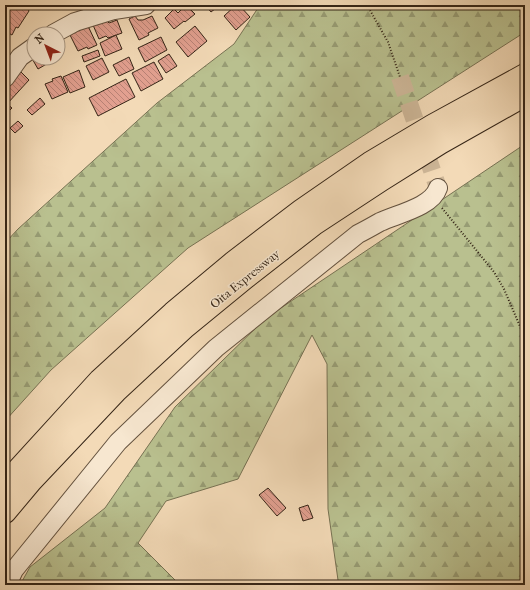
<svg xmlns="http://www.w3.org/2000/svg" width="530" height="590" font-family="'IM FELL French Canon',serif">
	<defs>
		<pattern id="forest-firs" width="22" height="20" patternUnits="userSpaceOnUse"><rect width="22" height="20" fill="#b9c08f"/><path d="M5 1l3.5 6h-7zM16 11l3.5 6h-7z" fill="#979c74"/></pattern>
		<pattern id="building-back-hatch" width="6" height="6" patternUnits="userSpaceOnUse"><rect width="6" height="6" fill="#e2a090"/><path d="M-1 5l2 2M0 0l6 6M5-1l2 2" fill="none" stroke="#b88275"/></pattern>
	</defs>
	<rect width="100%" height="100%" fill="#f3dab7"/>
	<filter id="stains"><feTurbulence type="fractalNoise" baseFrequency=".005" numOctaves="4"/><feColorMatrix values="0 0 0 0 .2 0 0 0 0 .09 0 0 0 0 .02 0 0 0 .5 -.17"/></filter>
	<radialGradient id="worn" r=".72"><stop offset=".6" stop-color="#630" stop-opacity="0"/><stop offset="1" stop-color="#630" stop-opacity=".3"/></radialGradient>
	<!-- forest -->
	<g fill="url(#forest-firs)" stroke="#777253">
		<path d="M 260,5 L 525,5 L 525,32 L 188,248 L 51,370 L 5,421 L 5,243 L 18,229 L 157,103 L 234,44 Z"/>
		<path d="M 525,144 L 525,585 L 342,585 L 338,580 L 328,509 L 327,364 L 312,335 L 238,479 L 166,501 L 138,543 L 180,585 L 20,585 L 30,567 L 105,508 L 175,407 L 266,318 Z"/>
	</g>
	<!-- building -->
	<g fill="url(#building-back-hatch)" stroke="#352517">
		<path d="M 11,5 L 31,5 L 28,9 L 29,11 L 18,28 L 16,27 L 12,35 L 5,31 L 5,14 Z"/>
		<path d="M 186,5 L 195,14 L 185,22 L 184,21 L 174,29 L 165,18 L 174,9 L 178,13 Z"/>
		<path d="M 205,5 L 220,5 L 211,12 Z"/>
		<path d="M 236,5 L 239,5 L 250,17 L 236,30 L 224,16 Z"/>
		<path d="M 135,16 L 138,20 L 143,20 L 152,16 L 158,28 L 148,33 L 149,35 L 139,40 L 129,19 Z"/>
		<path d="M 106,20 L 109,23 L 117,20 L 122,33 L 108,38 L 106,36 L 99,39 L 93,25 Z"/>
		<path d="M 88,26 L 97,45 L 88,49 L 87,47 L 78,51 L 70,35 Z"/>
		<path d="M 195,26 L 207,41 L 188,57 L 176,42 Z"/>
		<path d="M 116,35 L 122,49 L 105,56 L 100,43 Z"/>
		<path d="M 161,37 L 167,50 L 145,62 L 138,48 Z"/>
		<path d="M 98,50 L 100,56 L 84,62 L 82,56 Z"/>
		<path d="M 169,54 L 177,66 L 166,73 L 158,61 Z"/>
		<path d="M 30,55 L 34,58 L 57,58 L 38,69 Z"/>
		<path d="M 129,57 L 134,69 L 119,76 L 113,65 Z"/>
		<path d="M 102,58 L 109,72 L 93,80 L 86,66 Z"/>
		<path d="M 154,62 L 163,79 L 141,91 L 132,73 Z"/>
		<path d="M 19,70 L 29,80 L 7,104 L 12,108 L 5,115 L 5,85 Z"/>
		<path d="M 79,70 L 85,87 L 70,93 L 63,77 Z"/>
		<path d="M 61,76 L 68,92 L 52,99 L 45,84 L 53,81 L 52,79 Z"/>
		<path d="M 126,79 L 135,97 L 98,116 L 89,98 Z"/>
		<path d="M 40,98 L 45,104 L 32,115 L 27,110 Z"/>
		<path d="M 18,121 L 23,126 L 15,133 L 10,128 Z"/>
		<path d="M 268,488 L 286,508 L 277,516 L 259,495 Z"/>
		<path d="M 308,505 L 313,518 L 303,521 L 299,508 Z"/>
	</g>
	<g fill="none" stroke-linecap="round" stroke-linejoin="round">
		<!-- minor-tunnel -->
		<path stroke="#cdb697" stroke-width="18" stroke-dasharray="18 9" stroke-linecap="butt" d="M 400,77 L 438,188"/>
		<defs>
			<g id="minor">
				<path d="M 53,34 L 75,22 L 114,10 L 146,5"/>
				<path d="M 5,78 L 20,57 L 34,47"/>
				<path d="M 7,585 L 14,570 L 118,442 L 216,348 L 358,234 C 366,230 373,226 380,222 C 397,214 432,207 438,188"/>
			</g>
			<g id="highway">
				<path d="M 5,484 L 100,380 L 173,313 L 234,262 L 302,210 L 370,163 L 432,126 L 525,75"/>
				<path d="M 5,512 L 31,481 L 116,391 L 185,327 L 246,277 L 314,224 L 381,180 L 440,143 L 525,95"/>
			</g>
		</defs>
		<!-- minor casing -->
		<use href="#minor" stroke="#64523f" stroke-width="20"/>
		<!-- highway casing -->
		<use href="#highway" stroke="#352517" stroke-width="24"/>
		<!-- path -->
		<g stroke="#352517" stroke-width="2" stroke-dasharray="1 2" stroke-linecap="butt">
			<path d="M 367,5 L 388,42 L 400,77"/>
			<path d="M 442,208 L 494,272 L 504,289 L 525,338"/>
		</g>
		<!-- minor -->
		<use href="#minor" stroke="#f7e7d0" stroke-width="18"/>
		<!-- highway -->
		<use href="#highway" stroke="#f3dab7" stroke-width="22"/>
	</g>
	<g text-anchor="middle" stroke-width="3" stroke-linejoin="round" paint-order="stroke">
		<!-- street labels -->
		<g font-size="12" fill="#352517" stroke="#f7e7d0">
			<text transform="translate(245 279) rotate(-39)" y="4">Oita Expressway</text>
		</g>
	</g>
	<!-- margin -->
	<rect width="530" height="590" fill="none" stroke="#f3dab7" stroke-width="20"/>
	<rect x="6" y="6" width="518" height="578" fill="none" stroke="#352517" stroke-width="2"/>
	<rect x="10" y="10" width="510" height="570" fill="none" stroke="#352517"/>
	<!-- north arrow -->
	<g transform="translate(46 46) rotate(318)"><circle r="19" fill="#f7e7d0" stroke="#a99986"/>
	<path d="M0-3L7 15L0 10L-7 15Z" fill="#8f2418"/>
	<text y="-6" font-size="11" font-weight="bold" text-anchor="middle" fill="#352517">N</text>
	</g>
	<rect width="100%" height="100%" filter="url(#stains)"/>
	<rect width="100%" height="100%" fill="url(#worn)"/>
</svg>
